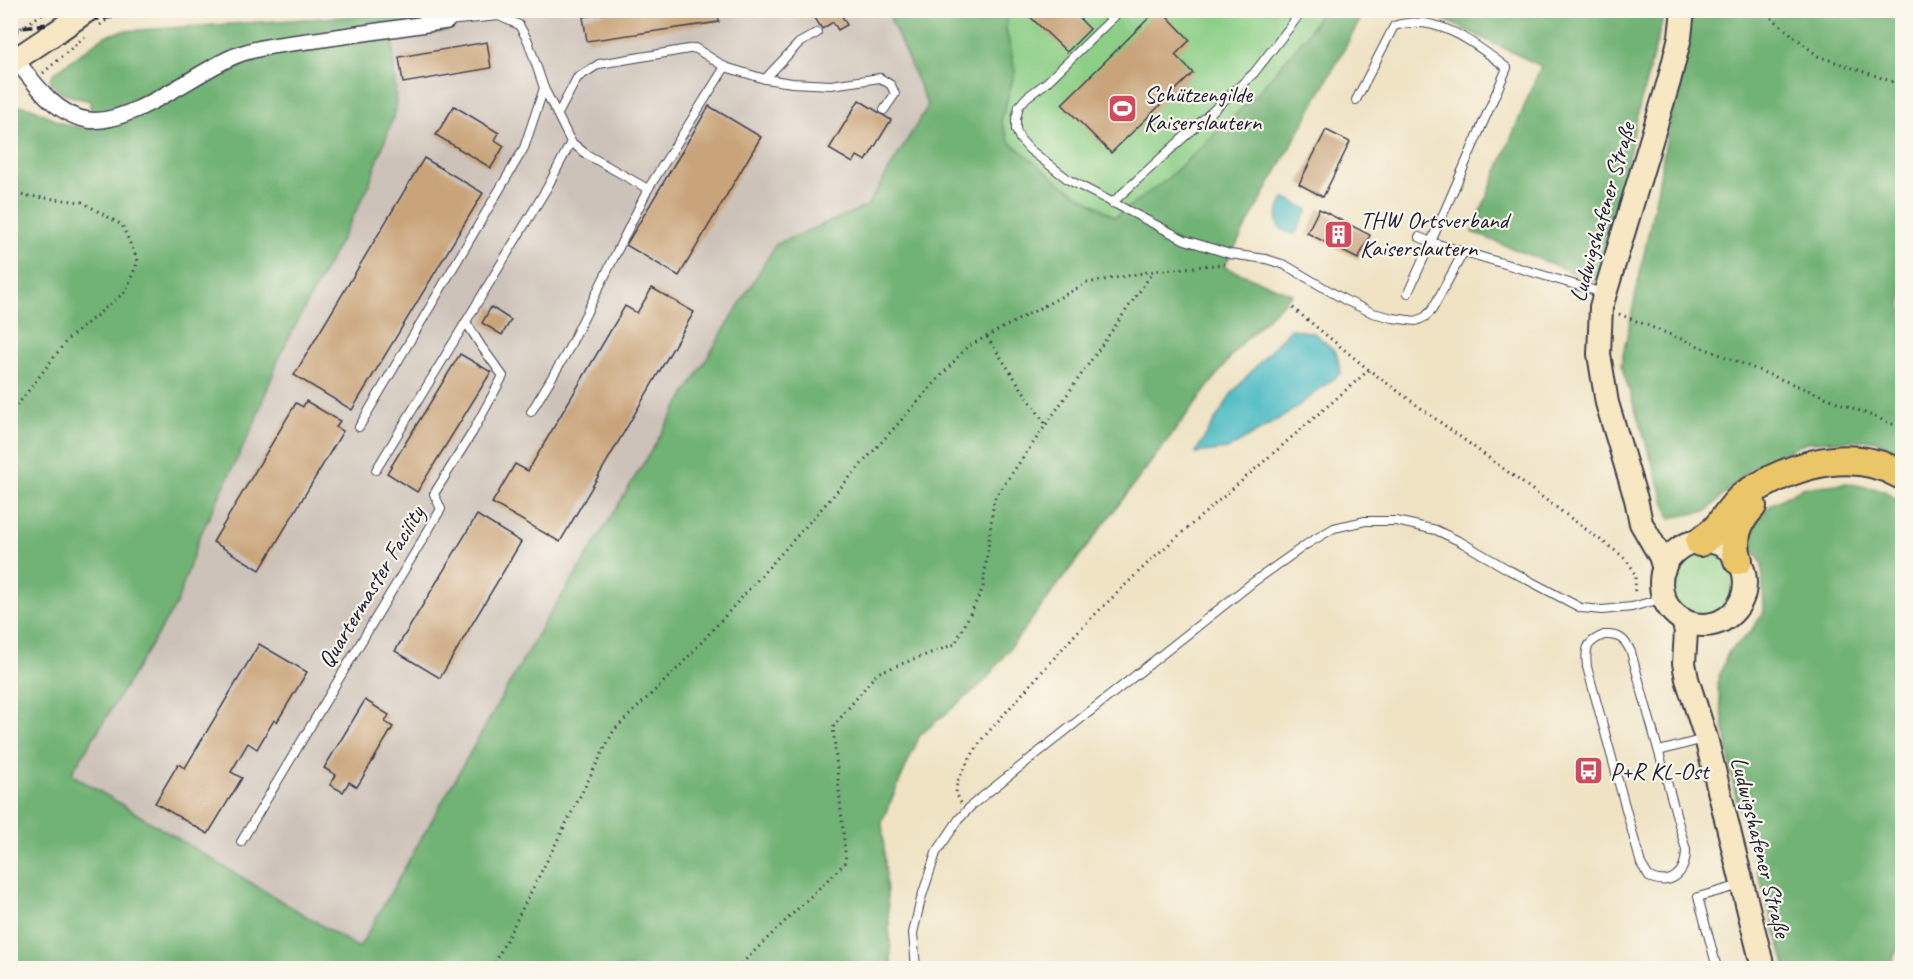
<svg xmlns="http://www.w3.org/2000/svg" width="1913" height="979" font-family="Caveat,sans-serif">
	<rect width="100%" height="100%" fill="#fbf7ec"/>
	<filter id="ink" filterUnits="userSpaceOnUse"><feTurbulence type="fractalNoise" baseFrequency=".0167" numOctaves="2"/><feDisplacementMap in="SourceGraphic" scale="12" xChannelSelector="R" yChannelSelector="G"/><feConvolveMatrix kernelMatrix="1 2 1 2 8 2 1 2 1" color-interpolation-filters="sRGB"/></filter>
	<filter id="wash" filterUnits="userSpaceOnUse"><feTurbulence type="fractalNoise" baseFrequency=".008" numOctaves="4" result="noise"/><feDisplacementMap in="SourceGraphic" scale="24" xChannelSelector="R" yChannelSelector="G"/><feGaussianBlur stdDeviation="1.35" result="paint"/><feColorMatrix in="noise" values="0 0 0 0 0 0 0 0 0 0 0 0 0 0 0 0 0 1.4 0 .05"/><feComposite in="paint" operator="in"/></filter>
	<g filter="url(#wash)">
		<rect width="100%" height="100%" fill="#efe3c4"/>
		<!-- industrial -->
		<path fill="#cdc2b9" d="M 445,11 L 890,11 L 891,20 L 928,106 L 867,206 L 775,244 L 574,578 L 548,616 L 359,948 L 71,774 L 177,603 L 199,538 L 254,424 L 394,54 L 393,40 L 448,30 Z"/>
		<!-- green -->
		<g fill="#8ccf87" stroke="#577861" stroke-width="1.5">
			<path d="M 1008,11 L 1321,11 L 1307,35 L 1255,96 L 1165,181 L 1115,217 L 1061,184 L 1010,142 L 1001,121 L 1015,71 L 1006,29 Z"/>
			<circle cx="1703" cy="583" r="34"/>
		</g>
		<!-- forest -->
		<g fill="#71b274" stroke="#4a6a58" stroke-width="1.5">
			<path d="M 407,11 L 445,11 L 449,30 L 393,40 L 396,110 L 367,190 L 280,355 L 254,424 L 199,538 L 177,603 L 71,774 L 359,948 L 548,616 L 574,578 L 776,244 L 867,206 L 928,106 L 891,20 L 890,11 L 1008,11 L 1006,29 L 1015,71 L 1001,121 L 1010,142 L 1061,184 L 1115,217 L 1165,181 L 1255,96 L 1307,35 L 1321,11 L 1365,11 L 1224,267 L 1292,294 L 1239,346 L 985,681 L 920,735 L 882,821 L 892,968 L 11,968 L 10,107 C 30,102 42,114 59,122 C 69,126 80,128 91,129 L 90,101 C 74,97 56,95 50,79 L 54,73 L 105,36 L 123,31 L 368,15 Z"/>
			<path d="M 1426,11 L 1665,11 L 1639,108 L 1601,284 L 1472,232 L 1541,66 Z"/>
			<path d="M 1689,11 L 1902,11 L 1902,453 L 1875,440 L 1807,442 L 1751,468 L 1707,511 L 1670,518 L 1621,365 L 1657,192 Z"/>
			<path d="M 1846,483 L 1883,490 L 1902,504 L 1902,940 L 1888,968 L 1786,968 L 1735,793 L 1717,682 L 1728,653 L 1750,632 L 1764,612 L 1762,563 L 1748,544 L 1757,519 L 1772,504 L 1802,488 Z"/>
		</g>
		<!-- water -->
		<g fill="#4ebcc4" stroke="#386f80" stroke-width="1.5">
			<path d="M 1284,199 L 1292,201 L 1308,210 L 1295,234 C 1271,230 1275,215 1284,199 Z"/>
			<path d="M 1290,329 L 1314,333 L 1336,352 L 1341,373 L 1286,415 L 1228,449 L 1195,453 L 1232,393 Z"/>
		</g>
		<g id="blocks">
			<!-- building -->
			<g fill="#c9a47a">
				<path d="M 626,10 L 718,10 L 719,22 L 587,41 L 583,17 Z"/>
				<path d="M 817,10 L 851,10 L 842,16 L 847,25 L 838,30 L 833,22 L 822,29 L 812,13 Z"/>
				<path d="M 1023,10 L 1071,10 L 1090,29 L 1067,52 Z"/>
				<path d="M 1157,10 L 1161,10 L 1190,40 L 1175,55 L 1193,73 L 1111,153 L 1062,104 Z"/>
				<path d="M 487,42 L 491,68 L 403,83 L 399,57 Z"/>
				<path d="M 859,100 L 891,120 L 866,161 L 857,156 L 853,163 L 829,149 Z"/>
				<path d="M 454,106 L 499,133 L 495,140 L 504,146 L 491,168 L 436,135 Z"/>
				<path d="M 709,106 L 761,137 L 679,276 L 626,245 Z"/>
				<path d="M 1326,130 L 1350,142 L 1323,197 L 1299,184 Z"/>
				<path d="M 424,158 L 483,193 L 352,410 L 294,375 Z"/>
				<path d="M 1319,209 L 1370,235 L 1358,259 L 1307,233 Z"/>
				<path d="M 652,288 L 694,312 L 560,542 L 492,503 L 515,464 L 528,471 L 625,306 L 637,313 Z"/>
				<path d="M 491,307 L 511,320 L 502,335 L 482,323 Z"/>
				<path d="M 460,354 L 491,372 L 417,492 L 387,473 Z"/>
				<path d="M 306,401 L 340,421 L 336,427 L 343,431 L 260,570 L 213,542 L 296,403 L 303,407 Z"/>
				<path d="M 477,515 L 521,542 L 440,678 L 395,651 Z"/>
				<path d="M 259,644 L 307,672 L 277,722 L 274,720 L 257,749 L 248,743 L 231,772 L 242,778 L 208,834 L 155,803 L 178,764 L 185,768 Z"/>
				<path d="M 365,700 L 389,715 L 385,722 L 393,727 L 357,787 L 349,782 L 343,792 L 330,785 L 336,775 L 324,768 Z"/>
			</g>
		</g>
	</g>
	<g filter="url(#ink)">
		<use href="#blocks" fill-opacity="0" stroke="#413f50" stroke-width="1.5"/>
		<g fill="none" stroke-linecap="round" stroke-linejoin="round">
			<defs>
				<g id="lane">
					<path d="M 1121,10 L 1046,83 L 1027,97 L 1019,106 L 1016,119 L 1016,130 L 1020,139 L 1029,149 L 1069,180 L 1185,240 L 1230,254 L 1266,259 L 1285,265 L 1345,300 L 1373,313 L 1393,318 L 1416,321 L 1425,317 L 1432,310 L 1464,251"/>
					<path d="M 765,79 L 792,83 L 831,85 L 880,78 L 891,85 L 895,94 L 884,110"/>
					<path d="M 544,88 L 571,142 L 586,154 L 648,189"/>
					<path d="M 1356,100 L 1394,26 C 1436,12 1476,44 1507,68 L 1431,242 L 1408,293"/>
					<path d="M 558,114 L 577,78 L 599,64 L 695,48 L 725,67 L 765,79 L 799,43 L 817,33"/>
					<path d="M 1112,203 L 1254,73 L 1303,10"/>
					<path d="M 1419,237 L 1431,242 L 1603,293"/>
					<path d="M 531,412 L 566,354 L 648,189 L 725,67"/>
					<path d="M 359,427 L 524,148 L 544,88 L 528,41 L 519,25 L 499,16 L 447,21"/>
					<path d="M 376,470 L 547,188 L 571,142"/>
					<path d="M 1604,635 C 1619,634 1625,639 1631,652 L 1686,850 C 1686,873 1672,887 1649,877 L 1641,864 L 1587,667 C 1585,649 1586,642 1604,635 Z"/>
					<path d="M 1659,751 L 1704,739"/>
					<path d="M 241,842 L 441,509 L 434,494 L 472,433 L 503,376 L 481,346 L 466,322"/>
					<path d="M 916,968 L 913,933 L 921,899 L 936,853 L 959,819 L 972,805 L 1252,583 L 1307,544 L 1334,528 L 1365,521 L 1396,521 L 1436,530 L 1461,542 L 1509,570 L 1581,608 L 1602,610 L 1632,607 L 1664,598"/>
					<path d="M 1717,968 L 1698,897 L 1741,885"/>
				</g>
				<path id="street" d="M 16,60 C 34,83 56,115 88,120 C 127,126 192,76 228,59 C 255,46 287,44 316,40 C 360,34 403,27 447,21"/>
				<g id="secondary">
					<path d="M 10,63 L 55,33"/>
					<circle cx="1703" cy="583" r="42"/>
					<path d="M 1664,569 L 1660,556 L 1641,523 L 1636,499 L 1607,403 L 1599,354 L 1601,307 L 1669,81 L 1680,37 L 1683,10"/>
					<path d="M 1683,620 L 1686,632 L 1684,663 L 1687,679 L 1706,738 L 1763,968"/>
				</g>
				<g id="highway">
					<path d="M 1700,542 C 1706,537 1713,533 1718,527 C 1727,516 1733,504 1745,495 C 1753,489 1764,484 1773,479 C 1815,459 1860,451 1902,475"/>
					<path d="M 1738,560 C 1731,538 1737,522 1752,506"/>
				</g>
			</defs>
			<!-- lane casing -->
			<use href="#lane" stroke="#413f50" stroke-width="10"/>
			<!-- street casing -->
			<use href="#street" stroke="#413f50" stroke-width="18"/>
			<!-- secondary casing -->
			<use href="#secondary" stroke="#413f50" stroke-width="26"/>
			<!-- highway casing -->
			<use href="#highway" stroke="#413f50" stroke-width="32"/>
			<!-- path -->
			<g stroke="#413f50" stroke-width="3" stroke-dasharray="1.5 4.5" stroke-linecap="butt">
				<path d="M 1762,10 L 1818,56 L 1902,85"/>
				<path d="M 10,36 L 11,35"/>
				<path d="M 43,73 L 88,34"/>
				<path d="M 10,93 L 20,88"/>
				<path d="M 10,194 L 82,202 L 122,225 L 138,261 L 126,291 L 67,340 L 10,415"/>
				<path d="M 1293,308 L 1369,370 L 1621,555 C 1636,570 1637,575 1634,595"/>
				<path d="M 1619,314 L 1902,428"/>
				<path d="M 987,337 L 1046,425"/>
				<path d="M 961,803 L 956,793 L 957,782 L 968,761 L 983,738 L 1079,630 L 1153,558 L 1369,370"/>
				<path d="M 492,968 L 614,730 L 680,666 L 967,347 L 1087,283 L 1154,271 L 1224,264"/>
				<path d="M 737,968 L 846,862 L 833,727 L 877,673 L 955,644 L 983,588 L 994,499 L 1153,272"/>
			</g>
			<!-- lane -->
			<use href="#lane" stroke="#fff" stroke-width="8"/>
			<!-- street -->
			<use href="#street" stroke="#fff" stroke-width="15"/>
			<!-- secondary -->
			<use href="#secondary" stroke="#f7e8c3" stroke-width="22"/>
			<!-- highway -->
			<use href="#highway" stroke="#ebc669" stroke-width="28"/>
			<!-- rail -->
			<path stroke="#22223b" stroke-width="4.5" stroke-dasharray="9 4.5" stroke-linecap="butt" d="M 10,29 L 168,10"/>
			<defs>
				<path id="secondary-bridge" d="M 55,33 L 88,10"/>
			</defs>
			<!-- secondary-bridge casing -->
			<use href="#secondary-bridge" stroke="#413f50" stroke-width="26" stroke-linecap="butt"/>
			<!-- path-bridge -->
			<g stroke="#413f50" stroke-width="3" stroke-dasharray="1.5 4.5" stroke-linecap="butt">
				<path d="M 100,25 L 121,10"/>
				<path d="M 11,35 L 48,10"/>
			</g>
			<!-- secondary-bridge -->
			<use href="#secondary-bridge" stroke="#f7e8c3" stroke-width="22"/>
		</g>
	</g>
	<!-- icons -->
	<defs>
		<symbol id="stadium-square" viewBox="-11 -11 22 22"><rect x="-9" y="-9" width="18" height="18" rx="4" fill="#d1495b" stroke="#fbf7ec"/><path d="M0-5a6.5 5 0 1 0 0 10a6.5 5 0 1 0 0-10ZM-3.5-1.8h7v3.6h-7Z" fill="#fff"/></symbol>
		<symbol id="building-square" viewBox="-11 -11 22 22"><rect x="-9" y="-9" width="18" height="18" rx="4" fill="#d1495b" stroke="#fbf7ec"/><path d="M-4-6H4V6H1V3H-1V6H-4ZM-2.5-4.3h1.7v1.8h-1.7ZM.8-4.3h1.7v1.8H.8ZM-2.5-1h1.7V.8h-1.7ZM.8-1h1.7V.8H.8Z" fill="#fff"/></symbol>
		<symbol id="bus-square" viewBox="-11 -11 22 22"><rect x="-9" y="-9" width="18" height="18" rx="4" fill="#d1495b" stroke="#fbf7ec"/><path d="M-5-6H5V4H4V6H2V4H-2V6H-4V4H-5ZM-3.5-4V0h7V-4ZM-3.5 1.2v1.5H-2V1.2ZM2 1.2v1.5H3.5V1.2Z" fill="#fff"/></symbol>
	</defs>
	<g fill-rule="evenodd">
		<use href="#stadium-square" x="1106" y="92" width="33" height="33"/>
		<use href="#building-square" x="1322" y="218" width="33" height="33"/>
		<use href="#bus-square" x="1572" y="754" width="33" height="33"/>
	</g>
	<g text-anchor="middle" stroke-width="4.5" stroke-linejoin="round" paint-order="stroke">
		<!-- poi labels -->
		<g font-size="24" fill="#22223b" stroke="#fbf7ec" text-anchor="start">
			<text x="1144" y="102">Schützengilde<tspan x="1144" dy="28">Kaiserslautern</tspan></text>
			<text x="1360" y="228">THW Ortsverband<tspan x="1360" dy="28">Kaiserslautern</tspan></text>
			<text x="1610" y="779">P+R KL-Ost</text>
		</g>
		<!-- street labels -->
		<g font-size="24" fill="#22223b" stroke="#fbf7ec">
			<text transform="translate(1602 212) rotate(-74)" y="8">Ludwigshafener Straße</text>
			<text transform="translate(371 587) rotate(-59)" y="8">Quartermaster Facility</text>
			<text transform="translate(1761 847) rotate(76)" y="8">Ludwigshafener Straße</text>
		</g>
	</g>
	<!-- margin -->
	<rect width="1913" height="979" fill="none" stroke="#fbf7ec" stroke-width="36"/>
</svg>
